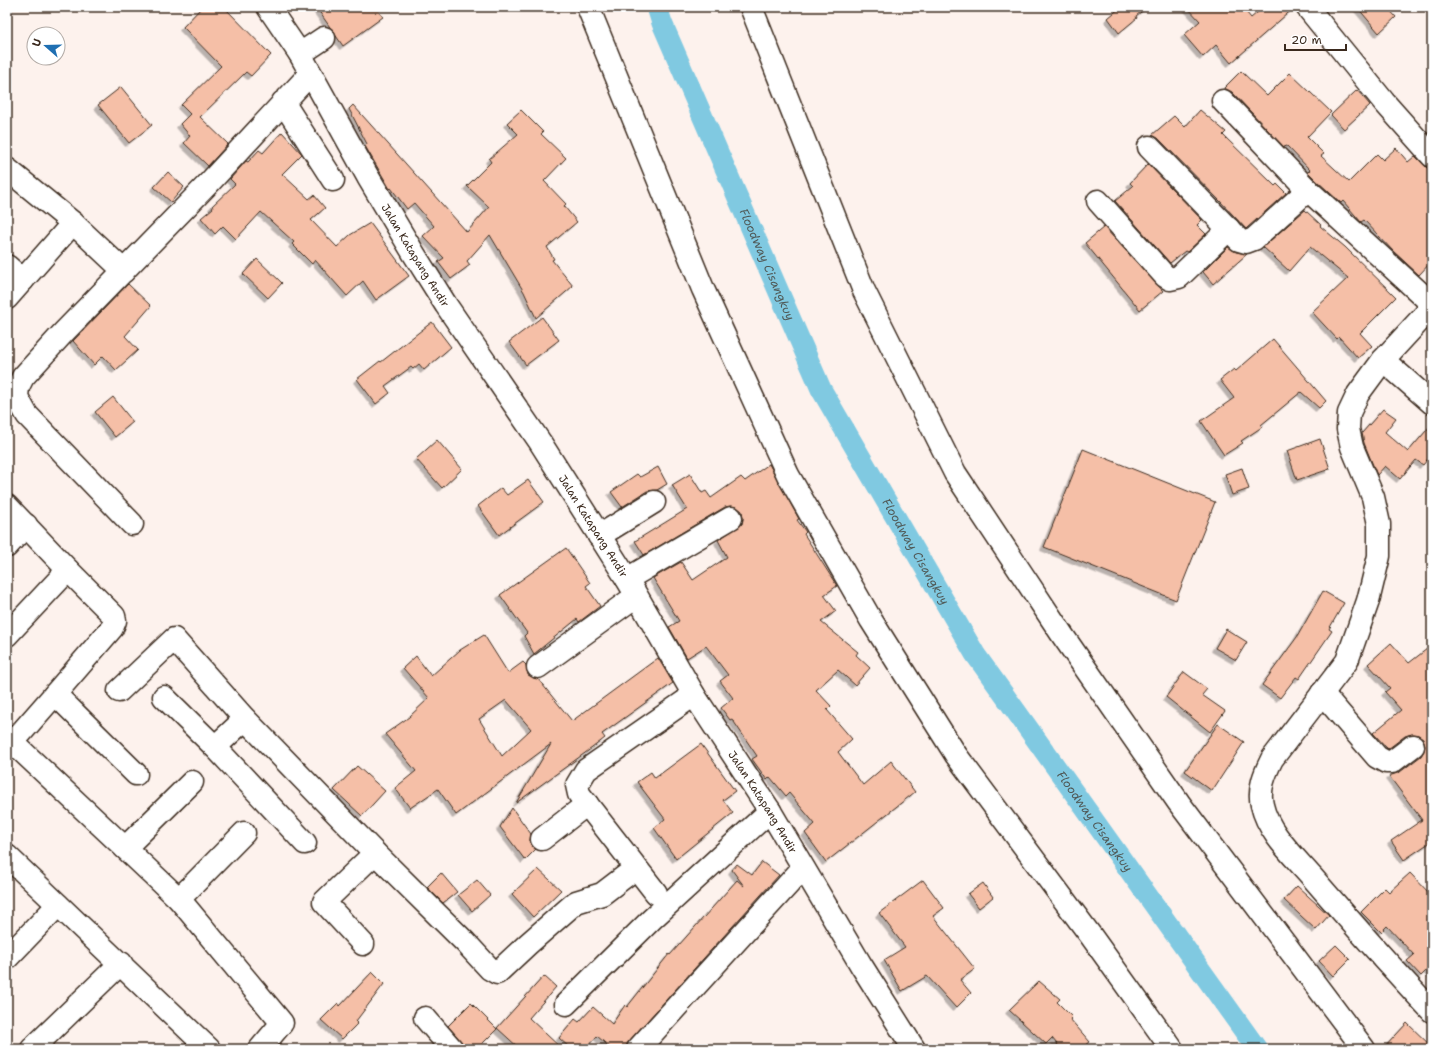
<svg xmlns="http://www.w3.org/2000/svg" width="1439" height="1056" font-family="'Shantell Sans',sans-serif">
	<defs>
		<filter id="shadow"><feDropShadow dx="-3.5" dy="3.5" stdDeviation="0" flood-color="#0004"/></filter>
	</defs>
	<rect width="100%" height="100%" fill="#fdf2ed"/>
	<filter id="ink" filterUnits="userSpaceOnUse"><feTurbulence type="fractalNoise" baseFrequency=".025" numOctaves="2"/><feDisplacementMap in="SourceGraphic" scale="8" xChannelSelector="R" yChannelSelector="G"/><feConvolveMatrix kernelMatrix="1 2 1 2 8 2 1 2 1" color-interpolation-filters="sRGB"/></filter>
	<g filter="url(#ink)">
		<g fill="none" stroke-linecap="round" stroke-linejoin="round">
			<!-- canal -->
			<path stroke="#80c9e1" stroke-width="21" id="s1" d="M 657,7 L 662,23 L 821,389 L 975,654 L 1257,1049"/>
		</g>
		<!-- building -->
		<g fill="#f5bfa7" stroke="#3b2a1e" fill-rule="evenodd" filter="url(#shadow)">
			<path d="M 202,7 L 224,7 L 271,55 L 251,76 L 246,72 L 200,117 L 228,144 L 208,166 L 184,143 L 190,136 L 180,124 L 190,114 L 181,105 L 221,66 L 183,27 Z"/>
			<path d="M 316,7 L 375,7 L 383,17 L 343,46 Z"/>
			<path d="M 1121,7 L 1147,7 L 1136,16 L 1137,18 L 1119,33 L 1108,18 Z"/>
			<path d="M 1187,7 L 1242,7 L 1251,18 L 1264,7 L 1295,7 L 1231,63 L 1216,45 L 1203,57 L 1184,35 L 1200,21 Z"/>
			<path d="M 1357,7 L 1387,7 L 1396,17 L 1379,33 Z"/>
			<path d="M 1241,71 L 1267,96 L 1290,73 L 1331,112 L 1307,137 L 1324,154 L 1321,156 L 1349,182 L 1377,154 L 1383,160 L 1396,148 L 1408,162 L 1415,156 L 1432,173 L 1432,261 L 1419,275 L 1393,251 L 1364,220 L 1361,222 L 1343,201 L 1341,203 L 1317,181 L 1308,172 L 1310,170 L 1287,146 L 1284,147 L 1232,92 L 1224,88 Z"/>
			<path d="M 121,87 L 152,125 L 129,143 L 98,105 Z"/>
			<path d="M 1357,90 L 1370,105 L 1344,129 L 1331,115 Z"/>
			<path d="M 353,105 L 467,232 L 489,207 L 467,186 L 491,162 L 489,159 L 518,134 L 507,123 L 521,110 L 543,132 L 541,134 L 566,158 L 544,181 L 566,204 L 564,206 L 577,222 L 547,247 L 554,259 L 552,260 L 573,286 L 536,318 L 524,292 L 490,235 L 467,261 L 470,265 L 451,279 L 438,262 L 444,258 L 423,236 L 434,226 L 414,203 L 407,209 L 391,188 L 390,189 L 365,146 L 367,144 L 349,109 Z"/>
			<path d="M 1200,110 L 1226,132 L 1223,135 L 1275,186 L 1277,184 L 1286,193 L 1247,228 L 1246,229 L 1220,201 L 1158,138 L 1152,135 L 1174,116 L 1185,127 Z"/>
			<path d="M 282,132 L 302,154 L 282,174 L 309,199 L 314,195 L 325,208 L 311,220 L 337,247 L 350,235 L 370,223 L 409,276 L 376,300 L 363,281 L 347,296 L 315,260 L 312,264 L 292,244 L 294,242 L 261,212 L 236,239 L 223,226 L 215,234 L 201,218 L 213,208 L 212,206 L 235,184 L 230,179 L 246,161 L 248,162 L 259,150 L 263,153 Z"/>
			<path d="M 1148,164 L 1202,220 L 1197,225 L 1206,234 L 1187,252 L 1185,251 L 1170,263 L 1115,201 L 1133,186 L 1130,183 Z"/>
			<path d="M 168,172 L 184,187 L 171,202 L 154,187 Z"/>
			<path d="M 1305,210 L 1321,225 L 1320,226 L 1345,247 L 1396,297 L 1360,333 L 1372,346 L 1358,358 L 1339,337 L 1337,339 L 1312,312 L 1348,278 L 1310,247 L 1289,271 L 1263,247 Z"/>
			<path d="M 1104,227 L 1163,291 L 1140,310 L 1085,243 Z"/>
			<path d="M 1228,247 L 1236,252 L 1247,254 L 1213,284 L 1203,272 Z"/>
			<path d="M 257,259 L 282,283 L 268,298 L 243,274 Z"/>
			<path d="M 128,284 L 151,306 L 125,336 L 138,350 L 116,370 L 103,356 L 94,365 L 73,341 Z"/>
			<path d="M 542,317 L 559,340 L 526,365 L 509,342 Z"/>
			<path d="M 432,322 L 451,347 L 424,370 L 419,364 L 413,369 L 411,367 L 385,386 L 390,393 L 376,404 L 357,379 L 380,361 L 381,362 Z"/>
			<path d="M 1273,339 L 1326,401 L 1319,408 L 1301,392 L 1261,425 L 1262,427 L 1241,441 L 1243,443 L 1224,455 L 1201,421 L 1234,398 L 1220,380 L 1234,369 L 1236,371 Z"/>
			<path d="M 113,397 L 133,422 L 115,437 L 95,412 Z"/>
			<path d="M 1383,409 L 1396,418 L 1385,432 L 1408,452 L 1432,424 L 1432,454 L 1423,465 L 1416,460 L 1400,479 L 1385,466 L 1377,475 L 1364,443 L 1362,433 Z"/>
			<path d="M 1320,439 L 1330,469 L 1297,480 L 1287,451 Z"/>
			<path d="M 437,440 L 462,469 L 442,488 L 416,459 Z"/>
			<path d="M 1083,449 L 1215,502 L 1176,600 L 1044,547 Z"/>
			<path d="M 769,464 L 799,519 L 797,520 L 806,532 L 804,534 L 837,586 L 824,595 L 836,611 L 821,622 L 858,652 L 856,655 L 870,668 L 855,685 L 838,670 L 816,690 L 831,706 L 827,710 L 852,739 L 838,752 L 863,785 L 891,761 L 915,792 L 826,862 L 805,833 L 815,824 L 789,793 L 786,796 L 770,777 L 767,780 L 752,759 L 757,756 L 732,719 L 730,720 L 721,708 L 733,698 L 720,681 L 728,675 L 706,646 L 687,658 L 669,627 L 679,621 L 653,578 L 681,562 L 693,580 L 727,557 L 718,540 L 742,524 L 743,518 L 742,511 L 737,507 L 731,506 L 725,507 L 644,555 L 635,541 L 687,509 L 672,485 L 690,474 L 702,493 L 706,491 L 711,498 L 741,477 L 745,481 Z"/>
			<path d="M 658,467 L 667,484 L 657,490 L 647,491 L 622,507 L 611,492 L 637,474 L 640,477 Z"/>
			<path d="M 1242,468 L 1249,489 L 1232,495 L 1225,474 Z"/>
			<path d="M 528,480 L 544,502 L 499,535 L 478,506 L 501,488 L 507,495 Z"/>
			<path d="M 566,548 L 590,583 L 586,586 L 600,606 L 579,622 L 577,619 L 534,654 L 524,636 L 527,633 L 500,595 Z"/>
			<path d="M 1323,591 L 1344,603 L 1329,629 L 1332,631 L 1299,679 L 1296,677 L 1280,698 L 1262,685 L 1297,637 Z"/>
			<path d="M 1226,629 L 1247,642 L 1236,660 L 1215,648 Z"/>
			<path d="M 484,635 L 508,673 L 523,662 L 526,665 L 528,675 L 538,679 L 572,721 L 658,658 L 673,683 L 602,734 L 605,738 L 592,748 L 516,803 L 551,744 L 456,815 L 438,789 L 410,808 L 395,788 L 416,771 L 385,734 L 409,717 L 429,698 L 403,668 L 416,656 L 431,676 L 460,650 ZM 506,700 L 531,729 L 502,756 L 479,719 Z"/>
			<path d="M 1391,643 L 1409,663 L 1432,645 L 1432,841 L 1404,860 L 1391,841 L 1422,820 L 1389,776 L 1400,772 L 1421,756 L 1424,751 L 1425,745 L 1423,738 L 1418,735 L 1412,734 L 1405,736 L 1388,749 L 1373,733 L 1401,710 L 1385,692 L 1390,688 L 1368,664 Z"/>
			<path d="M 1184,672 L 1207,689 L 1202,695 L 1225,711 L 1210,732 L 1166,697 Z"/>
			<path d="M 1218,724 L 1244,742 L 1212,791 L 1185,771 Z"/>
			<path d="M 701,744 L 735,791 L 723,800 L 733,813 L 676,859 L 654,828 L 665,819 L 637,782 L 651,772 L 655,778 Z"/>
			<path d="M 357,766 L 385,791 L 362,816 L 334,790 Z"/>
			<path d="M 512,808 L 531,834 L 530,841 L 536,849 L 525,860 L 500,827 Z"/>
			<path d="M 762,862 L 779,875 L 629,1041 L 626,1049 L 612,1049 L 597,1036 L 585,1049 L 571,1049 L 559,1038 L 575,1019 L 579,1022 L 593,1007 L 612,1024 L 625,1005 L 627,1007 L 669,954 L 670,955 L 737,880 L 744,886 L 732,870 L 737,864 L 752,875 Z"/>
			<path d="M 538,869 L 561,890 L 533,917 L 512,894 Z"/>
			<path d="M 441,873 L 457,892 L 443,903 L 427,887 Z"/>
			<path d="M 1410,873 L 1432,896 L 1432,975 L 1427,970 L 1421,976 L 1407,961 L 1414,955 L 1387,926 L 1381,932 L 1361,912 L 1385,888 L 1389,892 Z"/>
			<path d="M 477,880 L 490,895 L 472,911 L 458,895 Z"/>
			<path d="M 923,880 L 944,908 L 933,916 L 975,969 L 960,980 L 971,993 L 956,1008 L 927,976 L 902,991 L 884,960 L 905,947 L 879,913 Z"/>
			<path d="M 983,883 L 993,897 L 979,908 L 968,894 Z"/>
			<path d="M 1297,886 L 1329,915 L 1316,930 L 1284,900 Z"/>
			<path d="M 1336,945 L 1350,959 L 1333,976 L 1319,961 Z"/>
			<path d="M 372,972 L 384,984 L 356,1021 L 358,1023 L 342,1039 L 321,1020 L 338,1003 L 340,1006 Z"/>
			<path d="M 544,976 L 556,987 L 529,1018 L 562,1049 L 520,1049 L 497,1028 Z"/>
			<path d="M 1039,981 L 1060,999 L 1057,1002 L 1072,1017 L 1070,1019 L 1090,1042 L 1081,1049 L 1061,1049 L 1052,1038 L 1046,1044 L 1009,1010 Z"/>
			<path d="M 471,1003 L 497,1029 L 477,1049 L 464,1049 L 461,1041 L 448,1026 Z"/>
			<path d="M 1407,1023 L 1432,1047 L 1432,1049 L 1383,1049 Z"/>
		</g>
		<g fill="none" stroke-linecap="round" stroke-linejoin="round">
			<defs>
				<g id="minor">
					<path d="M 588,7 L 703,289 L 788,475 L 871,620 L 956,755 L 1091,936 L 1172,1049"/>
					<path d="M 751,7 L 864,291 L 955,473 L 1063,636 L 1179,803 L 1364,1049"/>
					<path d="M 300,54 L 324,38"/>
					<path d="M 1223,101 L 1308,190 L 1432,304"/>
					<path d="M 283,102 L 333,180"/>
					<path d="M 1149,147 L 1239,240 L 1246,242 L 1254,239 L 1308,190"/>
					<path d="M 7,169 L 73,223 L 124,271"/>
					<path d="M 1098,201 L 1165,276 L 1170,279 L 1179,277 L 1229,229"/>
					<path d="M 7,266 L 23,280"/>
					<path d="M 7,298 L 73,223"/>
					<path d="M 1383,360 L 1432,403"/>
					<path d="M 7,506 L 68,570 L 7,635"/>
					<path d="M 132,524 L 27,415 L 17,397 L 18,387 L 23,377 L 64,332 L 208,184 L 310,74"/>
					<path d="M 599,536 L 654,502"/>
					<path d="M 7,546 L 26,525"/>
					<path d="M 68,570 L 114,616 L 115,621 L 112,628 L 55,694 L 136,774"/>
					<path d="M 627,579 L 731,518"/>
					<path d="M 538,667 L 636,596"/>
					<path d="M 119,691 L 174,639 L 245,719 L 375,853 L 465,942 L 490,969 L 497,973 L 528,944 L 576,902 L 602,894 L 636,868"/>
					<path d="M 1322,693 L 1377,757 L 1386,762 L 1392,762 L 1413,746"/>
					<path d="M 164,697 L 215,747 L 245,719"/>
					<path d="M 7,737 L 125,848 L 192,782"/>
					<path d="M 13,742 L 55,694"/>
					<path d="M 215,747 L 305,843"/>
					<path d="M 542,839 L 587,804"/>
					<path d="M 125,848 L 179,899 L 282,1023 L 260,1049"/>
					<path d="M 7,856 L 209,1049"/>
					<path d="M 656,893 L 579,794 L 577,785 L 586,770 L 694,695"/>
					<path d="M 179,899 L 244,833"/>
					<path d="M 363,944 L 324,902 L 375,853"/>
					<path d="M 7,958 L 58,905"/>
					<path d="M 566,1004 L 652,919 L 770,811"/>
					<path d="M 425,1018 L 452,1049"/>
					<path d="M 32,1049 L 121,963"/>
					<path d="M 638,1049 L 803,868"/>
				</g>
				<g id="tertiary">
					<path id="s2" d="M 268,7 L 300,54 L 368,177 L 414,254 L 446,305 L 540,442 L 627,579 L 694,695 L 770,811 L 861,965 L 914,1049"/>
					<path d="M 1307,7 L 1384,102 L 1432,156"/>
					<path d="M 1432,307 L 1383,360 L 1358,394 L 1349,413 L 1348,429 L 1352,447 L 1373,497 L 1379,524 L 1379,556 L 1368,601 L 1347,661 L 1272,759 C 1265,773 1258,789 1262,805 C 1268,833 1294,856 1312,877 C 1351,922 1391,967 1432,1011"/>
				</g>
			</defs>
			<!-- minor casing -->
			<use href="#minor" stroke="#3b2a1e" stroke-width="25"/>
			<!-- tertiary casing -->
			<use href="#tertiary" stroke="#3b2a1e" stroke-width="25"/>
			<!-- minor -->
			<use href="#minor" stroke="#fff" stroke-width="22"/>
			<!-- tertiary -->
			<use href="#tertiary" stroke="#fff" stroke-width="22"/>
		</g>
	</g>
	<g text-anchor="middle" stroke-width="3" stroke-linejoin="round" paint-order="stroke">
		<!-- street labels -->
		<g font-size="11" fill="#3b2a1e" stroke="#fff">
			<text dy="4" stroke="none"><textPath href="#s2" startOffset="289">Jalan Katapang Andir</textPath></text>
			<text dy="4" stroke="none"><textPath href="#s2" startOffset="613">Jalan Katapang Andir</textPath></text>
			<text dy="4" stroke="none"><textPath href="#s2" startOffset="937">Jalan Katapang Andir</textPath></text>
		</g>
		<!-- water labels -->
		<g font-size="12" font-style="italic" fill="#505a58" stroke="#fff">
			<text dy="4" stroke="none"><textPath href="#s1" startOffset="280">Floodway Cisangkuy</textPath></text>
			<text dy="4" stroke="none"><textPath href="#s1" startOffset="604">Floodway Cisangkuy</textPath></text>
			<text dy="4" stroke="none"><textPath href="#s1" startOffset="928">Floodway Cisangkuy</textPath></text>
		</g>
	</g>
	<!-- margin -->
	<rect width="1439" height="1056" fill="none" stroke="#fff" stroke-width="24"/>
	<rect x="12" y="12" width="1415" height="1032" fill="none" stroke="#3b2a1e" stroke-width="1.5" filter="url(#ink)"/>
	<!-- north arrow -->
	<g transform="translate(46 46) rotate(290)"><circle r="19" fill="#ffffff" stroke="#b1aaa5"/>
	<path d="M0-3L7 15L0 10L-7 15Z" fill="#1f6fb2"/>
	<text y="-6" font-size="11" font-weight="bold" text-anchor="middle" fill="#3b2a1e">U</text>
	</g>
	<!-- scale -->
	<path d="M1285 44v6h61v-6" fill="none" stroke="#3b2a1e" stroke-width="2"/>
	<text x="1291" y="44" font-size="12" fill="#3b2a1e" stroke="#ffffff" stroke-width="3" paint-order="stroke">20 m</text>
</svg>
